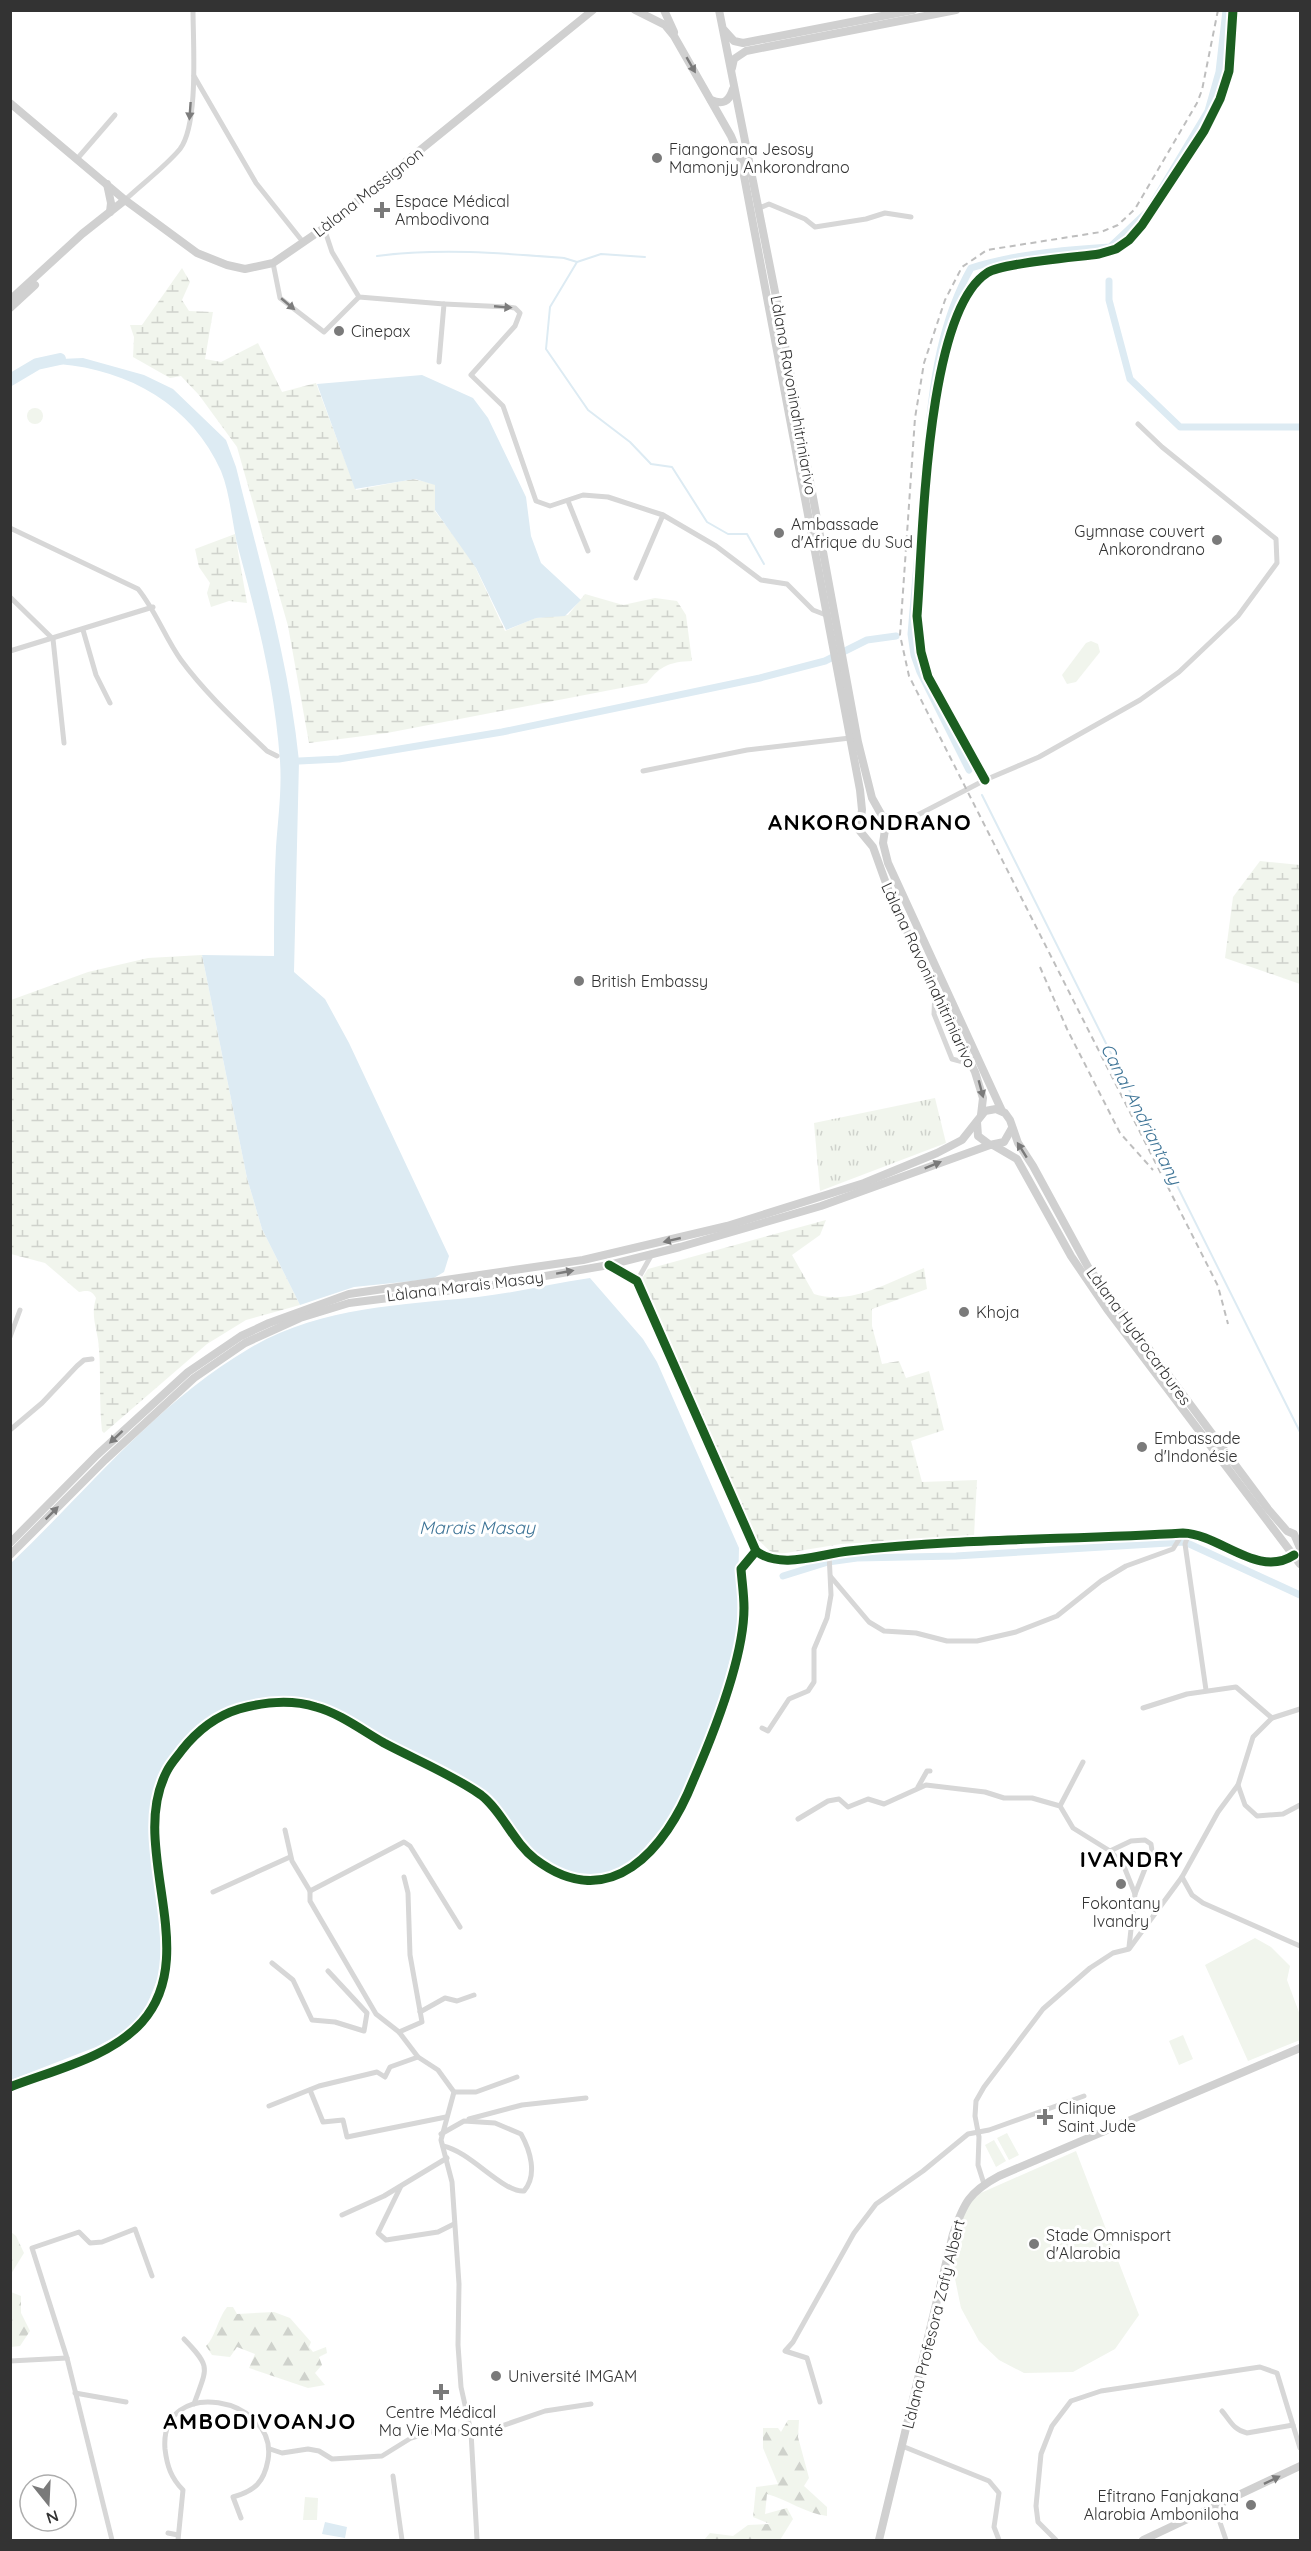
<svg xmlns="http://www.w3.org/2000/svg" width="1311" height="2551" font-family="Quicksand,sans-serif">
	<defs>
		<pattern id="forest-firs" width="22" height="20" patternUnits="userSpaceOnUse" patternTransform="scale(1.5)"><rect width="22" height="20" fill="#f1f5ed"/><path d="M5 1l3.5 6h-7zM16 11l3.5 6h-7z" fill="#cfd2cc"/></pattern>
		<pattern id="wetland-marsh" width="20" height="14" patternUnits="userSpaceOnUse" patternTransform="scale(1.5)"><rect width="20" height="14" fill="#f1f5ed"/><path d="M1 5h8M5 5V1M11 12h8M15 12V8" fill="none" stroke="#cfd2cc"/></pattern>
		<pattern id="park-tufts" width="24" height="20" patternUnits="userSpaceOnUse" patternTransform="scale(1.5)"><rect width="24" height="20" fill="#f1f5ed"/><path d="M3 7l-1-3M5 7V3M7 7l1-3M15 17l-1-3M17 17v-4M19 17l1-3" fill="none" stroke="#cfd2cc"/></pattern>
	</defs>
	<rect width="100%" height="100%" fill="#fff"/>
	<!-- green -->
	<g fill="#f1f5ed">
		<circle cx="35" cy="416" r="8"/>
		<path d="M 1091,641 L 1098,644 L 1100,652 L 1076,682 L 1067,684 L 1062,675 L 1086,643 Z"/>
		<path d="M 1255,1938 L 1271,1947 L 1290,1966 L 1287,1980 L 1300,2015 L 1300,2040 L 1248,2061 L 1205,1965 Z"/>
		<path d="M 1183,2035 L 1193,2059 L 1179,2065 L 1169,2041 Z"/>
		<path d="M 1007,2133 L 1019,2155 L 1009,2160 L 997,2138 Z"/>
		<path d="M 994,2140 L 1006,2161 L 996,2167 L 985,2145 Z"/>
		<path d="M 1076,2151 L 1139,2315 L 1115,2349 L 1073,2372 L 1024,2373 L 999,2360 L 979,2341 L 961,2308 L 953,2269 L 962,2218 L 974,2196 Z"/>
		<path d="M 305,2497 L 318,2498 L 317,2520 L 303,2520 Z"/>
	</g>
	<!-- forest -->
	<g fill="url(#forest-firs)">
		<path d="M 11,2232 L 16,2236 L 24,2253 L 11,2274 Z"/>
		<path d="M 11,2292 L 21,2296 L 21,2313 L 30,2331 L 20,2346 L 11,2347 Z"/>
		<path d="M 227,2307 L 233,2307 L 237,2314 L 274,2312 L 290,2318 L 311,2342 L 309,2347 L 313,2352 L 326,2347 L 327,2353 L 319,2357 L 322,2365 L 315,2373 L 325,2385 L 308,2388 L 249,2368 L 255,2354 L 237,2347 L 230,2357 L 212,2355 L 206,2346 C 215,2338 217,2320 227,2307 Z"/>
		<path d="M 788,2420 L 799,2420 L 798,2437 L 809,2478 L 804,2486 L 827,2507 L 827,2516 C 805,2513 788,2500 767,2494 L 765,2514 L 787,2508 L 793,2519 L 780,2540 L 704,2540 L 710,2533 L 733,2536 L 748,2525 L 770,2524 L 753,2517 L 756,2487 L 778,2484 L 763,2448 L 763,2428 L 778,2428 L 781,2432 Z"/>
	</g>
	<!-- wetland -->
	<g fill="url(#wetland-marsh)">
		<path d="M 182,268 L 190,282 L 182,300 L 189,311 L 213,312 L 205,359 L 221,362 L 258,343 L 282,392 L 316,383 L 356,490 L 413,479 L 435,484 L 435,511 L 472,560 L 505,631 L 535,618 L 568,615 L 585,594 L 623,605 L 655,598 L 677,601 L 686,615 L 692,661 C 670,662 661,665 647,683 L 387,733 L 309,743 L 288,626 L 237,447 L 199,395 L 181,376 L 170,378 L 133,357 L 134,337 L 130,325 L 142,325 Z"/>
		<path d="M 235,534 L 247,603 L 229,601 L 211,607 L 207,593 L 210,583 L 199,567 L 195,549 Z"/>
		<path d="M 1260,861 L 1300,865 L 1300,984 L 1225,958 L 1233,897 Z"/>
		<path d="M 202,955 L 247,1178 L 262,1229 L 300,1305 L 246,1320 L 207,1344 L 104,1433 L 102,1431 C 99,1403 101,1376 99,1349 C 98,1329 90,1318 96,1298 C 92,1290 87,1290 79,1292 L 45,1263 L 11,1254 L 11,1000 L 88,972 L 148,958 Z"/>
		<path d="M 826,1220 L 820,1235 L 792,1255 L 814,1294 C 851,1306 889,1282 924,1268 L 927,1289 L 872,1309 L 872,1326 L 882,1364 L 899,1361 L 906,1378 L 929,1371 L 944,1430 L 911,1441 L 922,1482 L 977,1480 L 974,1536 L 841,1544 L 774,1555 L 754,1536 L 641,1280 L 648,1269 Z"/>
	</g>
	<!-- park -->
	<path fill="url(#park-tufts)" d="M 935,1098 L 946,1143 L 820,1191 L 814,1123 Z"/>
	<!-- water -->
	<g fill="#ddebf3">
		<path d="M 83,358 L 144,375 L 173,389 L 226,440 L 236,467 C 260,564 289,661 299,761 L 294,972 L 325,999 L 349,1043 L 449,1256 L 444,1272 L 432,1279 L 354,1287 L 300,1305 L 262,1229 L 247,1178 L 202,955 L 274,956 C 274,920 274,883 276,847 C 278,819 282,789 280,761 C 275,688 258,621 239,551 C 232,526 231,496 221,471 C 192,405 129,370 59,364 L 60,359 Z"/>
		<path d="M 422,375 L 473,398 L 488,418 L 526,497 L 531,536 L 541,563 L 581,600 L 565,616 L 536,618 L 506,630 L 476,568 L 435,510 L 435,485 L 415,479 L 355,489 L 317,384 Z"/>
		<path d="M 590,1278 L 643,1339 L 657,1362 L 739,1548 L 737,1634 L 713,1722 L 670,1818 L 634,1860 L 613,1874 L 585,1878 L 557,1871 L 533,1854 L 493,1804 L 458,1779 L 328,1709 L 316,1703 L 286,1697 L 256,1699 L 233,1706 L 213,1715 L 184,1740 L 165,1767 L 159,1782 L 152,1837 L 162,1911 L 162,1968 L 142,2017 L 124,2032 L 96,2047 L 11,2080 L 11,1563 C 89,1489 156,1403 250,1348 C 320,1307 400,1305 478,1297 C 515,1293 553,1283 590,1278 Z"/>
		<path d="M 325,2522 L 347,2527 L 345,2538 L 322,2534 Z"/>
	</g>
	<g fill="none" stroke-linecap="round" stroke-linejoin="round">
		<!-- stream -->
		<g stroke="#ddebf3" stroke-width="2">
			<path d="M 377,256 C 440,248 501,253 564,258 L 577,262"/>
			<path d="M 645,257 L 601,254 L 577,262 L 550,307 L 546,349 L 588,410 L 630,442 L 651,464 L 672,467 L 707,522 L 728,534 L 747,534 L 764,564"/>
			<path d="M 982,795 L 1300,1432"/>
		</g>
		<!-- canal -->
		<g stroke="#ddebf3" stroke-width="7">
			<path d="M 1109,281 L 1109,300 L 1130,379 L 1180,427 L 1300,427"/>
			<path d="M 928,437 C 933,379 942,319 971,268 C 1016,254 1063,250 1110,247 L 1148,211 L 1208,111 L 1219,72 L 1226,10"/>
			<path d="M 919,541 L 911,634 L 914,655 L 920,672 L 969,770"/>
			<path d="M 299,761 L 339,759 L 502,732 L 760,678 L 825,661 L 867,640 L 896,636"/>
			<path d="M 783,1576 L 828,1562 L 857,1558 L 956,1556 L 1185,1542 L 1300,1595"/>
		</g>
		<!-- river -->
		<path stroke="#ddebf3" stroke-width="12" d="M 10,380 L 37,364 L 60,359"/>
		<!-- street -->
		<g stroke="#d7d7d7" stroke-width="5">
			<path d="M 194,76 L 256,183 L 303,242"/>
			<path d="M 77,159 L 115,115"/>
			<path d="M 125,200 C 143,183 165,167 180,149 C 199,124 193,42 193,10"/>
			<path d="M 758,205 L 762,207 L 769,204 L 805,219 L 815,227 L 866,219 L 885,213 L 911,217"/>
			<path d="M 324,228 L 332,252 L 359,297 L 444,304 L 439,362"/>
			<path d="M 273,263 L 280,298 L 324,332 L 359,297"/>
			<path d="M 444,304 L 508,307 L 515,308 L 520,313 L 515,326 L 471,375 L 503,406 L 536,501 L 550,506 L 583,495 L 608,497 L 663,515 L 716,546 L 761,580 L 787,584 L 813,610 L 826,615"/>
			<path d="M 568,501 L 588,551"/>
			<path d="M 10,528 L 138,589 C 156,611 165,638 181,660 C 206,694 237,722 267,751 L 277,756"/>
			<path d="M 636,578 L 663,515"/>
			<path d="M 10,597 L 53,639 L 64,743"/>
			<path d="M 83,630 L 96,675 L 110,703"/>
			<path d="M 10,651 L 153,607"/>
			<path d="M 643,771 L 747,750 L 850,738"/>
			<path d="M 985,780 L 928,677 L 921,652 L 917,616 C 923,543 925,313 987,273 C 1000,263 1078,257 1099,254 L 1116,249 L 1129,240 L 1142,225 L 1204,131 L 1220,99 L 1229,71 L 1233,10"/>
			<path d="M 882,815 L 908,819"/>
			<path d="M 885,832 L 985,780 L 1039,757 L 1140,700 L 1179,672 L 1238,616 L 1277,563 L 1276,539 L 1162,447 L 1138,424"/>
			<path d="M 935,991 L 934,1014 L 952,1059 L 971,1064"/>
			<path d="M 609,1265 L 637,1281 L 756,1551 C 780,1570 820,1554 849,1551 C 960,1538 1072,1540 1183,1533 C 1220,1534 1258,1579 1294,1555"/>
			<path d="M 637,1281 L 652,1254"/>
			<path d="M 10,1337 L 20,1310"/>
			<path d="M 10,1430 L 42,1403 L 77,1366 L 84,1360 L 92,1359"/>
			<path d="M 1189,1533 L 1185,1544 L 1206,1690"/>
			<path d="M 831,1577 L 869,1622 L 884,1631 L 916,1633 L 947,1641 L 977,1641 L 1016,1632 L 1057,1616 L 1101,1581 L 1126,1566 L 1173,1549 L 1183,1533"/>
			<path d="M 1143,1708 L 1187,1694 L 1236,1687 L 1272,1718"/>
			<path d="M 762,1728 L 768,1731 L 789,1699 L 808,1691 L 814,1682 L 814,1649 L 827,1618 L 831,1595 L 829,1553"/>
			<path d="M 1238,1785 L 1245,1805 L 1257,1816 L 1283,1814 L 1300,1805"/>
			<path d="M 918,1787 L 927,1771 L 930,1771"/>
			<path d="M 1060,1806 L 1083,1762"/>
			<path d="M 798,1819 L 828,1801 L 839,1799 L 848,1807 L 868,1799 L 884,1804 L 926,1785 L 985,1792 L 1004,1798 L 1032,1798 L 1060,1806 L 1073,1828 L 1110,1851 L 1123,1864 L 1135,1894"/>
			<path d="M 285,1830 L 292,1861 L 310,1891 L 310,1901 L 376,2014 L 399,2032 L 418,2057 L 438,2070 L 454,2092 L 441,2140 L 452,2182 L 459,2284 L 458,2345 L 461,2387 L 471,2432 L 477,2540"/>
			<path d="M 1110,1851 L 1131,1841 L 1145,1840 L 1151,1844 L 1152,1851 L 1135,1894 L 1129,1947"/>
			<path d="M 1182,1877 L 1192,1895 L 1203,1903 L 1300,1946"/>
			<path d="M 310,1891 L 404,1842 L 410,1846 L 460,1927"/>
			<path d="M 213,1892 L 290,1857"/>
			<path d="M 272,1963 L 293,1980 L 312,2020 L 335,2022 L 364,2031 L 367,2013 L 328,1971"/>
			<path d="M 420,2012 L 445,1998 L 457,2001 L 474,1995"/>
			<path d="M 399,2032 L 422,2022 L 410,1955 L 408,1893 L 404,1877"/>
			<path d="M 10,2087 C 54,2070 111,2057 142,2022 C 203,1953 127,1847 167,1771 C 171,1763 177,1757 182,1750 C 197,1731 216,1716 239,1709 C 264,1702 290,1699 316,1707 C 339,1713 363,1731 384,1743 C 414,1759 453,1775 481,1795 C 502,1811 513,1842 535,1859 C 610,1916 666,1849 693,1781 C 713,1735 744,1658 744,1608 C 744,1595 742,1582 741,1569 L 756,1551"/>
			<path d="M 310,2090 L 323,2122 L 343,2120 L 347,2137 L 446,2117"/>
			<path d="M 454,2092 L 476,2092 L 517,2077"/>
			<path d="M 269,2106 L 319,2086 L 377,2072 L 385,2077 L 390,2067 L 418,2057"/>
			<path d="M 469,2119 L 522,2105 L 586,2098"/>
			<path d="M 441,2134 L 464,2121 L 495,2123 L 521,2134 C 530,2150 538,2175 524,2191 C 503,2193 470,2151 443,2146"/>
			<path d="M 984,2184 L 978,2165 L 979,2137 L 975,2116 L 976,2101 L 984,2087 L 1043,2009 L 1090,1968 L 1113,1953 L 1129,1949 L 1182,1877 L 1218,1812 L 1238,1785 L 1253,1737 L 1272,1718 L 1300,1709"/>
			<path d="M 401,2186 L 378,2233 L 386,2240 L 438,2232 L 454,2224"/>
			<path d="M 342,2215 L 384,2196 L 447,2158"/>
			<path d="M 184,2339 C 212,2368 207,2367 194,2404"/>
			<path d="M 10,2361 L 67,2358"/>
			<path d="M 75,2393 L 126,2402"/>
			<path d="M 820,2402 L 807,2358 L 785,2351 L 793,2342 L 854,2233 L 876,2204 L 923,2171 L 968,2134 L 989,2130 L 1084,2096"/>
			<path d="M 1222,2411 C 1230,2420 1233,2430 1247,2433 L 1293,2425"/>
			<path d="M 902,2446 L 989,2481 L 999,2493 L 994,2527 L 999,2540"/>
			<path d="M 270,2449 L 282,2453 L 308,2449 L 319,2451 L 332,2459 L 382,2456 L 411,2438 L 434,2431 L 484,2432 L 545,2411 L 591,2404"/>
			<path d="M 393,2476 L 402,2540"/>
			<path d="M 1215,2508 L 1226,2540"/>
			<path d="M 168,2533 L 178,2535"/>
			<path d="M 112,2540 L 67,2358 L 32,2248 L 79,2232 L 90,2243 L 102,2242 L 135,2229 L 152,2276"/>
			<path d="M 178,2540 L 183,2490 C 171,2478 167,2466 165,2449 C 159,2374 279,2397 268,2460 C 264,2482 255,2491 233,2497 L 241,2518"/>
			<path d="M 1056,2540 L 1038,2522 L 1036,2506 L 1041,2454 L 1052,2426 L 1071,2401 L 1101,2391 L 1260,2367 L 1277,2373 L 1300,2448"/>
		</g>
		<!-- secondary -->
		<g stroke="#d0d0d0" stroke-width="8">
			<path d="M 635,10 L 665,25 L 674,36 L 731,136 L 741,160 L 860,790 L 862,810 L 859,830 L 873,847 L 892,900 L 975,1072 L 983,1098 L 981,1115"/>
			<path d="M 664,10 L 674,32"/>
			<path d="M 719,10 L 778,307 L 858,742 L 872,798 L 886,823 L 883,843 L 888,863 L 1002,1111"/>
			<path d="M 724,30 L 734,41 L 743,43 L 913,10"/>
			<path d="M 732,68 L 734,59 L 746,51 L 956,10"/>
			<path d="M 711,100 C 723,105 729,102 733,89"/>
			<path d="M 10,103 L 125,200 L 197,253 L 227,265 L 245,269 L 273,263 L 324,228 L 593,10"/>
			<path d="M 107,184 L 111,203 L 110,212"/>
			<path d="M 10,300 L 82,234 L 125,200"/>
			<path d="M 10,308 L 35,285"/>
			<path d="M 977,1122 L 978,1136 L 990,1145 L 1004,1142 L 1012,1128"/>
			<path d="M 993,1145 L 1017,1159 L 1071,1256 L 1107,1309 L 1300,1564"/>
			<path d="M 10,1543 L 97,1455 L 188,1372 L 241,1336 L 269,1323 L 349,1294 L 583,1260 L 727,1226 L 864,1183 L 937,1153 L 962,1140 L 985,1111 L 996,1109 L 1005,1113 L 1010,1120 L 1018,1143 L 1033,1166 L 1088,1267 L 1268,1509 L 1287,1531 L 1294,1534 L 1300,1548"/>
			<path d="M 10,1555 L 105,1460 L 194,1378 L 245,1343 L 300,1318 L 349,1303 L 493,1285 L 609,1265 L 680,1247 L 821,1206 L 990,1145"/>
			<path d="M 879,2540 L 953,2234 C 964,2203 969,2192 999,2176 L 1300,2048"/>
			<path d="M 1143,2540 L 1300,2466"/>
		</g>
		<!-- rail -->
		<g stroke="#bebebe" stroke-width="2" stroke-dasharray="6 4.5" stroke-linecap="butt">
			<path d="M 1218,10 L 1202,90 L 1197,103 L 1135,209 L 1118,225 L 1101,232 L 987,250 L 962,267 L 945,300 L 924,363 L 915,418 L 900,635 L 909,676 L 1218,1286 L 1228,1324"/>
			<path d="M 1040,967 L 1067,1029 L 1120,1133 L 1153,1170"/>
		</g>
		<defs>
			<g id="cycleway">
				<path d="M 985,780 L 928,677 L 921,652 L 917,616 C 923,543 925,313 987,273 C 1000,263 1078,257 1099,254 L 1116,249 L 1129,240 L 1142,225 L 1204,131 L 1220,99 L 1229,71 L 1233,10"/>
				<path d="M 609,1265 L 637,1281 L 756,1551 C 780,1570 820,1554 849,1551 C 960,1538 1072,1540 1183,1533 C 1220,1534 1258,1579 1294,1555"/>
				<path d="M 10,2087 C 54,2070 111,2057 142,2022 C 203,1953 127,1847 167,1771 C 171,1763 177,1757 182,1750 C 197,1731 216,1716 239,1709 C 264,1702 290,1699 316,1707 C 339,1713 363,1731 384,1743 C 414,1759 453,1775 481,1795 C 502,1811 513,1842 535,1859 C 610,1916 666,1849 693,1781 C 713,1735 744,1658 744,1608 C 744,1595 742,1582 741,1569 L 756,1551"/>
			</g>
		</defs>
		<!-- cycleway casing -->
		<use href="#cycleway" stroke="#fff" stroke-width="13"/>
		<!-- cycleway -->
		<use href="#cycleway" stroke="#1b5e20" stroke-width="9"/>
	</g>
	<!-- one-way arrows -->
	<defs><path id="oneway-solid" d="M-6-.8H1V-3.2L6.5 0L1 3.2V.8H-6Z" transform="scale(1.5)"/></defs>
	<g fill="#7a7a7a">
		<use href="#oneway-solid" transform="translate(691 65) rotate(60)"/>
		<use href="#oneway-solid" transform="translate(981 1089) rotate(75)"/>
		<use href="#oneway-solid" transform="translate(1022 1150) rotate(-122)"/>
		<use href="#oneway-solid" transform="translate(933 1165) rotate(-22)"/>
		<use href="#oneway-solid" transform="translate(672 1240) rotate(167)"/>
		<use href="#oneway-solid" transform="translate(565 1272) rotate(-10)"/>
		<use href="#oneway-solid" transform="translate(116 1437) rotate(137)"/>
		<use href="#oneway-solid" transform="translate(52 1513) rotate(-45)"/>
		<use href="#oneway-solid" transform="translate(1272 2480) rotate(-26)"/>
	</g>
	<g fill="#7d7d7d">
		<use href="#oneway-solid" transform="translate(190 111) rotate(94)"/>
		<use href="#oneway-solid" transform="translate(288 304) rotate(40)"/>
		<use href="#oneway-solid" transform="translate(503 307) rotate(5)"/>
	</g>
	<!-- markers -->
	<g fill="#7a7a7a" stroke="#fff" stroke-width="2">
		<circle cx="657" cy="158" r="6"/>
		<path d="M379 201h6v6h6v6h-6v6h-6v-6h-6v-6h6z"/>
		<circle cx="339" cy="331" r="6"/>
		<circle cx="779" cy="533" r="6"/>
		<circle cx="1217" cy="540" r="6"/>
		<circle cx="579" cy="981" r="6"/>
		<circle cx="964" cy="1312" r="6"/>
		<circle cx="1142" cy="1447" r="6"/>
		<circle cx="1121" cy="1884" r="6"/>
		<path d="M1042 2108h6v6h6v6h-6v6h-6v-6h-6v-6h6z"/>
		<circle cx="1034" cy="2244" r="6"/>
		<circle cx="496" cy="2376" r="6"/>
		<path d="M438 2383h6v6h6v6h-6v6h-6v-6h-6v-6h6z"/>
		<circle cx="1251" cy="2505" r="6"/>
	</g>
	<g text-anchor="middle" stroke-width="6" stroke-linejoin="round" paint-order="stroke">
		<!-- poi labels -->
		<g font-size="16" fill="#333" stroke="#fff" text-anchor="start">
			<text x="669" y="155">Fiangonana Jesosy<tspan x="669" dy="18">Mamonjy Ankorondrano</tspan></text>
			<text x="395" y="207">Espace Médical<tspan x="395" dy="18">Ambodivona</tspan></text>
			<text x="351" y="337">Cinepax</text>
			<text x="791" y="530">Ambassade<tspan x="791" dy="18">d'Afrique du Sud</tspan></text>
			<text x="1205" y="537" text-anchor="end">Gymnase couvert<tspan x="1205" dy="18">Ankorondrano</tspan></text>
			<text x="591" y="987">British Embassy</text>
			<text x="976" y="1318">Khoja</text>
			<text x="1154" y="1444">Embassade<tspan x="1154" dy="18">d'Indonésie</tspan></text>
			<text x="1121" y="1909" text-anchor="middle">Fokontany<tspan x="1121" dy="18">Ivandry</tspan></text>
			<text x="1058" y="2114">Clinique<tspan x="1058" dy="18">Saint Jude</tspan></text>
			<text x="1046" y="2241">Stade Omnisport<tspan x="1046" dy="18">d'Alarobia</tspan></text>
			<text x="508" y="2382">Université IMGAM</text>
			<text x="441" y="2418" text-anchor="middle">Centre Médical<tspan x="441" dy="18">Ma Vie Ma Santé</tspan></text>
			<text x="1239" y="2502" text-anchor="end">Efitrano Fanjakana<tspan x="1239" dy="18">Alarobia Amboniloha</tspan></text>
		</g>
		<!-- street labels -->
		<g font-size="16" fill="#333" stroke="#fff">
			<text transform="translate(368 192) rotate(-38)" y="6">Làlana Massignon</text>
			<text transform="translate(794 395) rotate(80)" y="6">Làlana Ravoninahitriniarivo</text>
			<text transform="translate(929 975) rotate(65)" y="6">Làlana Ravoninahitriniarivo</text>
			<text transform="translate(465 1286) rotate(-7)" y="6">Làlana Marais Masay</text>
			<text transform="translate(1139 1336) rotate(54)" y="6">Làlana Hydrocarbures</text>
			<text transform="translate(933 2324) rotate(-76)" y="6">Làlana Profesora Zafy Albert</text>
		</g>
		<!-- water labels -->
		<g font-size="18" font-style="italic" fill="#3f7597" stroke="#fff">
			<text transform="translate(1141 1114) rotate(63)" y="6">Canal Andriantany</text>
			<text x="477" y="1534">Marais Masay</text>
		</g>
		<!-- district labels -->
		<g font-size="22" font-weight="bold" letter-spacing="1.5" fill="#000" stroke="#fff">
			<text x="870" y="830">ANKORONDRANO</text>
			<text x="1132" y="1867">IVANDRY</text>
			<text x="260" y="2429">AMBODIVOANJO</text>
		</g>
	</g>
	<!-- border -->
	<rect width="1311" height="2551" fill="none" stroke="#333333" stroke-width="24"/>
	<!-- north arrow -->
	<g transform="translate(48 2503) rotate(162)"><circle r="28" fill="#ffffff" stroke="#adadad" stroke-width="1.5"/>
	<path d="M0-4.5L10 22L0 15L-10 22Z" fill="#7a7a7a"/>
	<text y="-9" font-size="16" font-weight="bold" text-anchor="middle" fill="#333333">N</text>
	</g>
</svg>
